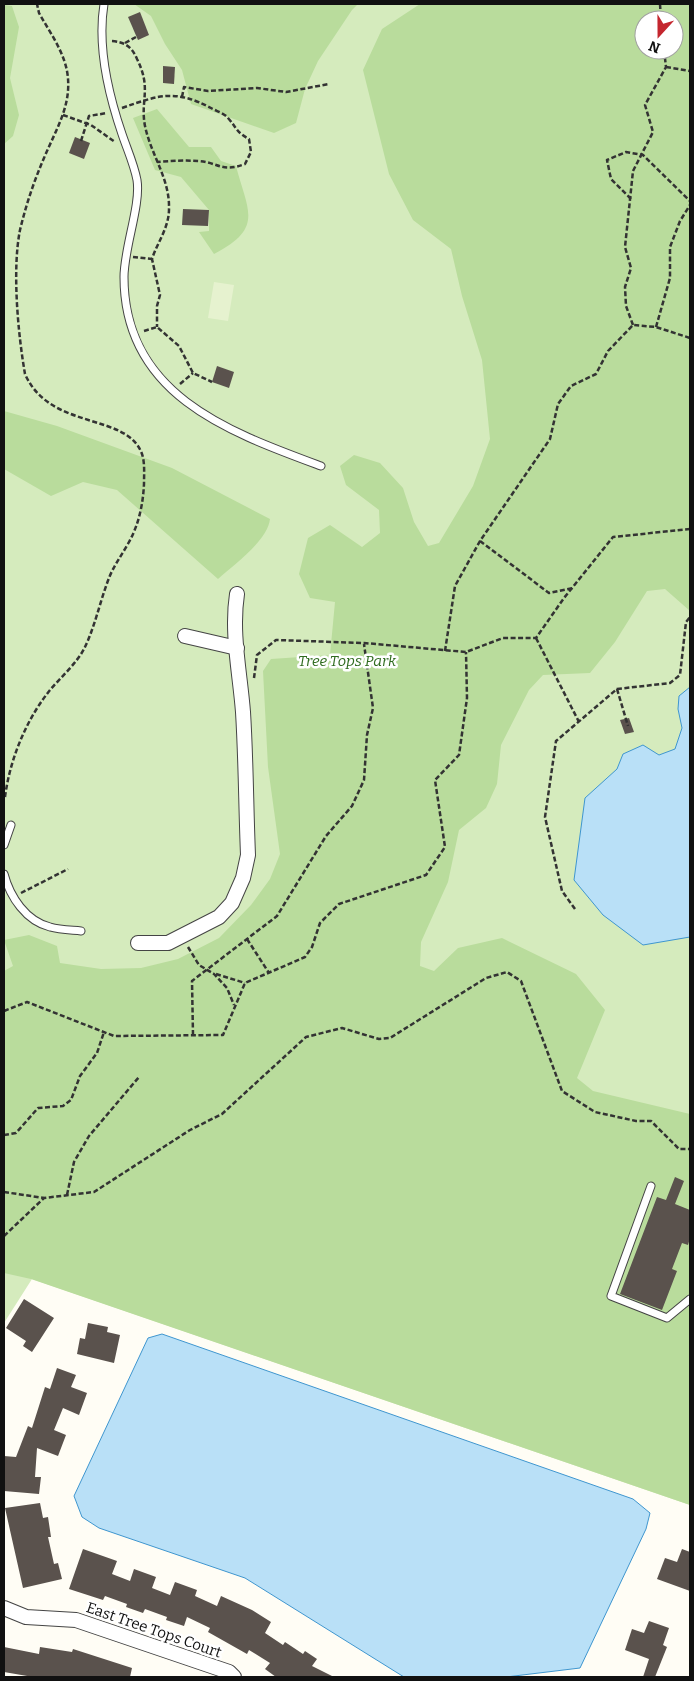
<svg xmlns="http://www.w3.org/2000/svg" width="694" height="1681" font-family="Bitter,serif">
	<rect width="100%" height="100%" fill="#fffdf5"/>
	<!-- green -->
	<path fill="#d5ebbd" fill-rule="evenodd" d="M 4,4 L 690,4 L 690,1505 L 32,1279 L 4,1323 ZM 644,20 L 674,20 L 674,50 L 644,50 Z"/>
	<!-- forest -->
	<g fill="#b9dc9c" fill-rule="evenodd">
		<path d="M 134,4 L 358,4 L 352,10 L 318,61 L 305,89 L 296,123 L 274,133 L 191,104 L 182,70 L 165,44 L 151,16 Z"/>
		<path d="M 420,4 L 690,4 L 690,611 L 665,589 L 647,591 L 615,642 L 590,673 L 543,675 L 529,690 L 501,745 L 497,784 L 486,808 L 459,830 L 448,882 L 421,942 L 420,966 L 434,971 L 458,948 L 502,938 L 576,974 L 605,1010 L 577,1078 L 593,1091 L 690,1114 L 690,1505 L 31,1279 L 4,1273 L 4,971 L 13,966 L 4,940 L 29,935 L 57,946 L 60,963 L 101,969 L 141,968 L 178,959 L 219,938 L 251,905 L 270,879 L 280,854 L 268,767 L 263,671 L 271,659 L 330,655 L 335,602 L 310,598 L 299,574 L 308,538 L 330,525 L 362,547 L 380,533 L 379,510 L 346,485 L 340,466 L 354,455 L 380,463 L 403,488 L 414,522 L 428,546 L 439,543 L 473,486 L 490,439 L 482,360 L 462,296 L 451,249 L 413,220 L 389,174 L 363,70 L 382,29 ZM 644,20 L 674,20 L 674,50 L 644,50 Z"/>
		<path d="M 4,5 L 12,6 L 19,27 L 10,78 L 19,115 L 13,136 L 4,144 Z"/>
		<path d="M 157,109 L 189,147 L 211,147 L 221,161 L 236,166 C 248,212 264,228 214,254 L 199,232 L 209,231 L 209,210 L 181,177 L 155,170 L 133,118 Z"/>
		<path d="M 4,411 L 57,426 L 172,468 L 270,519 C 268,540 234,565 218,579 L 117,490 L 83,482 L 51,496 L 4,469 Z"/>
	</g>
	<!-- pitch -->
	<path fill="#e6f2cf" d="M 214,282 L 234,285 L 228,321 L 208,318 Z"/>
	<!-- water -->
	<g fill="#b9e0f7" stroke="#3f96cf">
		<path d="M 690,687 L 690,937 L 643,945 L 603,915 L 574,880 L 585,798 L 617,769 L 623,754 L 643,745 L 659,755 L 675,749 L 682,728 L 678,709 L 679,696 Z"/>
		<path d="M 162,1334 L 633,1499 L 650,1513 L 646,1529 L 580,1668 L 506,1677 L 404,1677 L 245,1578 L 99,1528 L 82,1517 L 74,1496 L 148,1338 Z"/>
	</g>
	<!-- building -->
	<g fill="#5a524d">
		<path d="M 140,12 L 149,35 L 138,40 L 128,17 Z"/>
		<path d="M 163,66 L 175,67 L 174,84 L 163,83 Z"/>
		<path d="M 75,137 L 90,143 L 84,159 L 69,153 Z"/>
		<path d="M 183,209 L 209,210 L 208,226 L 182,225 Z"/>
		<path d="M 217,366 L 234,372 L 229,388 L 212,382 Z"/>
		<path d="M 629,718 L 634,732 L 625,734 L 620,720 Z"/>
		<path d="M 675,1177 L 684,1181 L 675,1204 L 690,1210 L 690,1238 L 688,1245 L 682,1243 L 672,1269 L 677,1271 L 662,1310 L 620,1294 L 657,1197 L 666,1200 Z"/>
		<path d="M 24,1299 L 54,1318 L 32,1352 L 23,1346 L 26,1341 L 6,1328 Z"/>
		<path d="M 88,1323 L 108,1327 L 107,1332 L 120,1335 L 114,1363 L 77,1354 L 80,1338 L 85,1339 Z"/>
		<path d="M 57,1368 L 76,1375 L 71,1387 L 87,1393 L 79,1415 L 63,1408 L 54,1430 L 66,1435 L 58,1456 L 37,1448 L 35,1477 L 41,1477 L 39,1494 L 4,1491 L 4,1456 L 16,1457 L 28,1426 L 32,1428 L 45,1387 L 50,1389 Z"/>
		<path d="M 40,1503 L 43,1518 L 48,1517 L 51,1537 L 48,1537 L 54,1564 L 58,1563 L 62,1579 L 23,1588 L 5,1508 Z"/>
		<path d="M 83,1549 L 117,1561 L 112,1574 L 130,1581 L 134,1569 L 156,1577 L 152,1588 L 170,1595 L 175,1582 L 197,1590 L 195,1596 L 217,1606 L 221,1596 L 252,1610 L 271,1622 L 265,1633 L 283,1645 L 285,1642 L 303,1654 L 305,1651 L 317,1659 L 312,1666 L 334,1677 L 276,1677 L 265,1669 L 270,1663 L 249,1650 L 247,1654 L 208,1632 L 210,1628 L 187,1617 L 184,1626 L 166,1620 L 167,1617 L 145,1609 L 143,1613 L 126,1607 L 127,1604 L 105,1596 L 103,1600 L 69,1589 Z"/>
		<path d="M 682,1549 L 690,1552 L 690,1591 L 657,1579 L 665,1558 L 677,1562 Z"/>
		<path d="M 649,1621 L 669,1628 L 663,1645 L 667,1647 L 655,1677 L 643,1677 L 649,1659 L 625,1650 L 632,1629 L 644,1633 Z"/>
		<path d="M 4,1647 L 39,1654 L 40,1647 L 72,1652 L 73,1649 L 132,1668 L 130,1677 L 33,1677 L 4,1672 Z"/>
	</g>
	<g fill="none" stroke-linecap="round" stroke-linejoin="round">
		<defs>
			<g id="service">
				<path d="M 104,4 C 97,47 108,93 122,134 C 127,149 134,164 137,180 C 141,205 124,248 124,277 C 124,395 229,432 321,466"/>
				<path d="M 4,845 L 11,825"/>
				<path d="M 4,874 C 10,897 26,921 50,927 C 60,930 71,930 81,931"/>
				<path d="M 651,1186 L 611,1296 L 667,1318 L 690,1299"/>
			</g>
			<g id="minor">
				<path d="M 185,636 L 237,648"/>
				<path d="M 138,943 L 168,943 L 219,917 L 232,903 L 243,878 L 248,855 C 246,807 246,760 243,712 C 240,673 231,633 237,594"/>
				<path d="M 4,1608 L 26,1617 L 76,1620 L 229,1672 L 234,1677"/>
			</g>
		</defs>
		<!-- service casing -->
		<use href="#service" stroke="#444" stroke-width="9"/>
		<!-- minor casing -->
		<use href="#minor" stroke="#444" stroke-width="16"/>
		<!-- path -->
		<g stroke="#333" stroke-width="2.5" stroke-dasharray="5 2.5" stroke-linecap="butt">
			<path d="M 660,4 L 661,20"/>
			<path d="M 112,41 C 125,42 132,47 137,59 C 152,89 140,100 145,126 C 151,155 170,179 169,209 C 169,228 157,243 152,259 L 160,295 L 157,306 L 157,327"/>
			<path d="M 125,43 L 136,37"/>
			<path d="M 666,67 L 690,71"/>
			<path d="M 182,97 L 184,87 L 208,91 L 257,88 L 286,92 L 329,84"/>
			<path d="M 122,108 C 159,95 175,89 211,108 C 216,111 224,113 228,118 C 237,128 236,132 249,139 L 251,152 L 245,164 C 221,173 218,162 198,161 C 185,160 171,161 157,162"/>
			<path d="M 63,115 L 91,125 L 115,142"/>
			<path d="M 81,141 L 89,116 L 107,113"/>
			<path d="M 631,199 L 611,179 L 607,160 L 626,152 L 643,155 L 690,201"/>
			<path d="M 133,257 L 152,259"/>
			<path d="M 633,325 L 626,306 L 625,287 L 631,268 L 625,247 L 633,171 L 653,132 L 645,105 L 666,67 L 664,50"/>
			<path d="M 656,327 L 670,278 L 670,247 L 680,221 L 690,205"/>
			<path d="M 144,331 L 157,327 L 179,346 L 193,373 L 212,382"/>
			<path d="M 180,384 L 193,373"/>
			<path d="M 480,541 L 549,593 L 573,588"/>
			<path d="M 536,638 L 579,722"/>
			<path d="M 445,651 L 455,586 L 480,541 L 550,439 L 558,404 L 571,386 L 596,374 L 608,351 L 633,325 L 656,327 L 690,338"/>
			<path d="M 254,678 L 257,655 L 276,640 L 364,643 L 466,652 L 503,638 L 536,638 L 564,598 L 613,537 L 690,529"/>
			<path d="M 617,689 L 628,726"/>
			<path d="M 5,797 C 10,759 26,720 50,690 C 61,677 76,664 84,649 C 95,627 100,601 109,578 C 114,565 122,555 129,542 C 139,524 143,504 144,484 C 144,474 145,463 142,454 C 127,412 50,431 25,374 C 18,334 12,270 20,230 C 26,205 34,181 44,158 C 56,129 73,104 67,71 C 63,50 49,31 39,13 L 37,4"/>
			<path d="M 21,893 L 68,869"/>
			<path d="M 575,909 L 562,891 L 545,817 L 556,741 L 617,689 L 670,683 L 680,675 L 686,622 L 690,617"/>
			<path d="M 247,939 L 269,973"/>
			<path d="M 188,947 L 199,965 L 214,974 L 227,988 L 234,1005"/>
			<path d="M 216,974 L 245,983"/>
			<path d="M 4,1011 L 27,1002 L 114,1036 L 223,1035 L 245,983 L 305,957 L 312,947 L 320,923 L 339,904 L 426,875 L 445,847 L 435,780 L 459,755 L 467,698 L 466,652"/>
			<path d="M 193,1035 L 192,981 L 277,916 L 326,836 L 352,806 L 364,780 L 367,735 L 373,708 L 364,644"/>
			<path d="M 4,1135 L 16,1133 L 38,1108 L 63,1106 L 71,1100 L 80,1076 L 97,1053 L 104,1032"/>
			<path d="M 4,1192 L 44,1198"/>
			<path d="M 67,1195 L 74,1162 L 89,1136 L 139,1077"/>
			<path d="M 4,1236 L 44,1198 L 94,1192 L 190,1130 L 222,1114 L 306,1037 L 342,1028 L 379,1039 L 390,1038 L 486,978 L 507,972 L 521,981 L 562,1091 L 595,1112 L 636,1121 L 651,1121 L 679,1149 L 690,1149"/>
		</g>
		<!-- service -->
		<use href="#service" stroke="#fff" stroke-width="7"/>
		<!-- minor -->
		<use href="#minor" stroke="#fff" stroke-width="14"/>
	</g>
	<g text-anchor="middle" stroke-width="5" stroke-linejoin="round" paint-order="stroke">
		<!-- park labels -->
		<g font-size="15" font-style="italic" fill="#2f6b1f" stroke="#fff">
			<text x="347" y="666">Tree Tops Park</text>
		</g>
		<!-- street labels -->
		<g font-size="15" fill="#111" stroke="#fff">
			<text transform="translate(154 1630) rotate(19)" y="5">East Tree Tops Court</text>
		</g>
	</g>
	<!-- border -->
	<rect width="694" height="1681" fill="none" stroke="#111111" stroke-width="10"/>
	<!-- north arrow -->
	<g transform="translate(659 35) rotate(201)"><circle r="24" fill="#ffffff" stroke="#a0a0a0"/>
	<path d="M0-4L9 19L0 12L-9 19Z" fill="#c4262e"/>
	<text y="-8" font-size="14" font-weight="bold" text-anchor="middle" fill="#111111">N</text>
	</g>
</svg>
